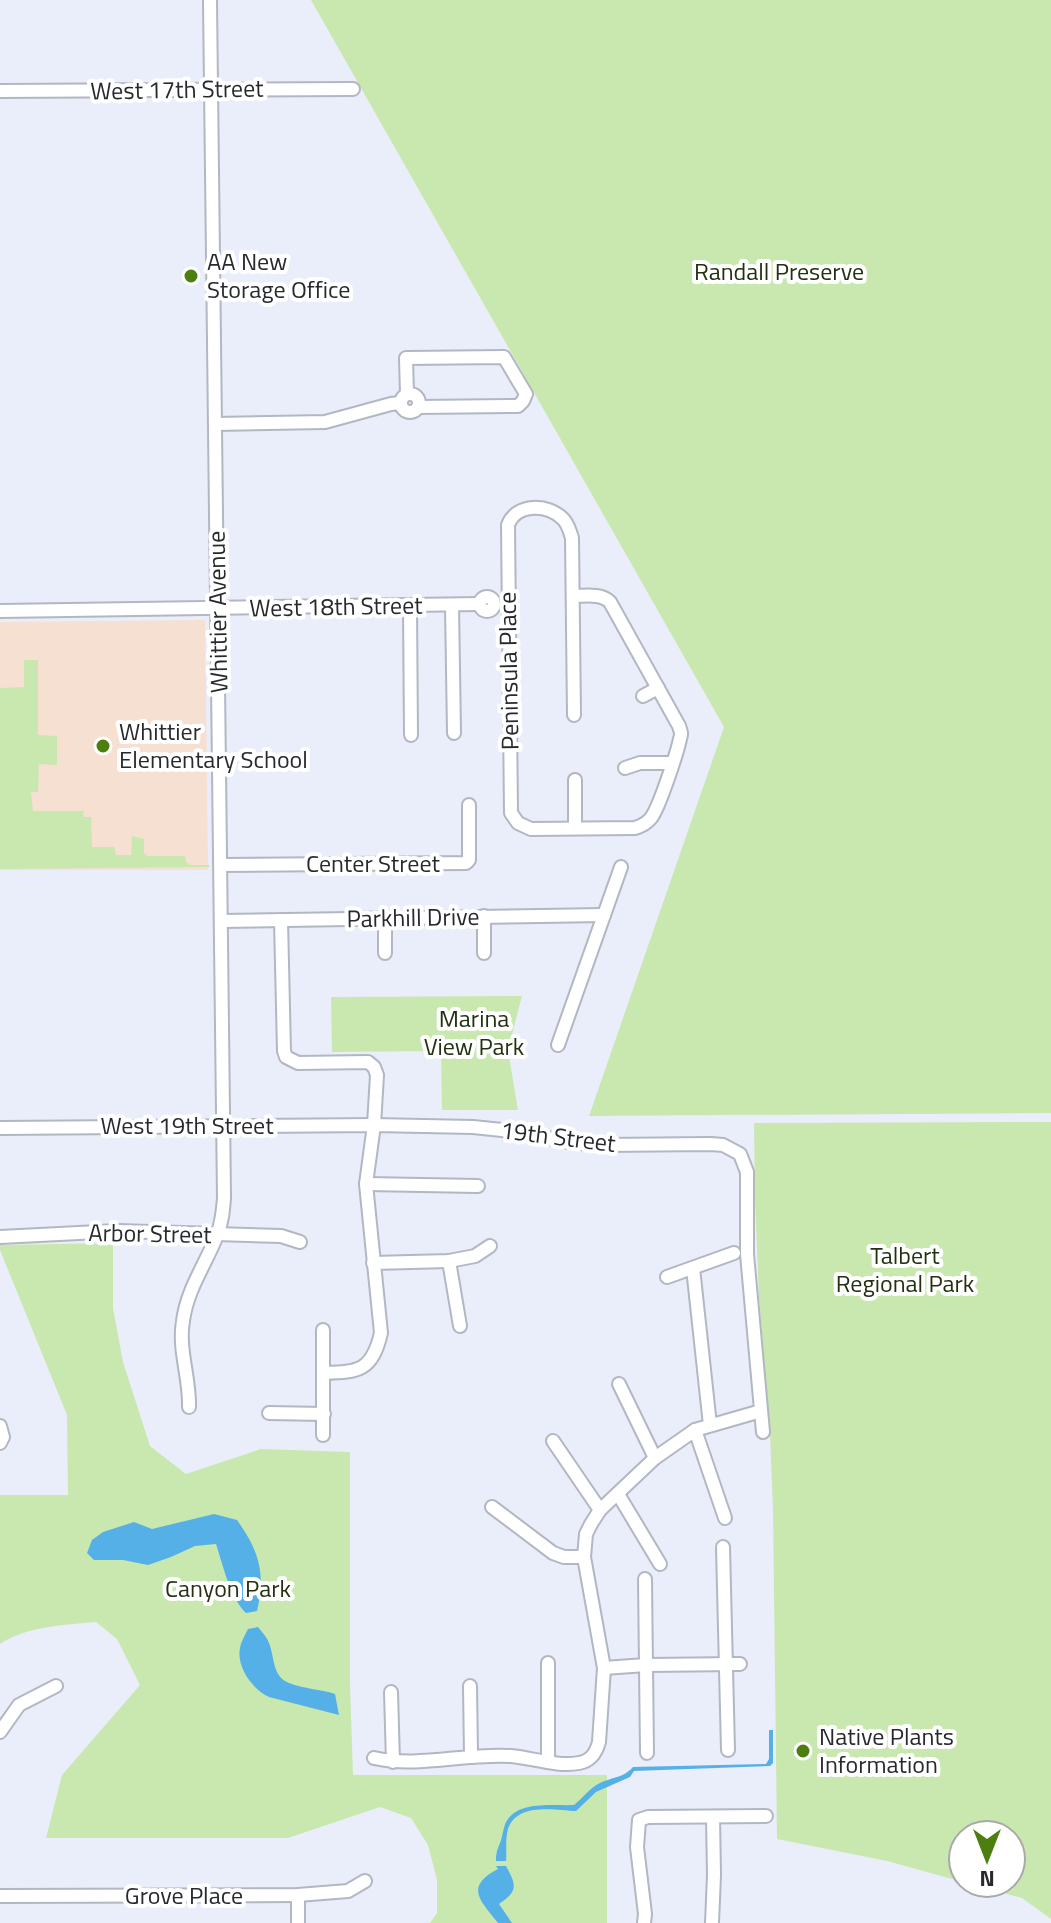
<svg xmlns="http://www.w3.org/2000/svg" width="1051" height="1923" font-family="'Titillium Web',sans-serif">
	<rect width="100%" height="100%" fill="#eaeefa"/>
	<!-- education -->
	<path fill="#f5e0d2" d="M 205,620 L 208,870 L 0,870 L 0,622 Z"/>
	<!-- green -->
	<g fill="#c9e8af">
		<path d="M 311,0 L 1051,0 L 1051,1113 L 589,1116 L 724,727 Z"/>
		<path d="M 24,660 L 38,660 L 38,735 L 57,736 L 57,765 L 39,764 L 38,792 L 31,792 L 33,811 L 84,811 L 83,817 L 91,817 L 92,847 L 114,847 L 116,855 L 131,855 L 132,836 L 144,839 L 144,853 L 147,856 L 185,856 L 186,862 L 190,865 L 209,865 L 209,867 L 0,869 L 0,688 L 24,687 Z"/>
		<path d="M 522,996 L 508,1050 L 518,1110 L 442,1110 L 441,1051 L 332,1052 L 331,997 Z"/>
		<path d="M 1051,1122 L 1051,1919 L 1022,1898 L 967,1883 L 1011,1883 L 1011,1835 L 963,1835 L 963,1882 L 887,1861 L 777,1839 L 773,1511 L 770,1434 L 759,1297 L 755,1199 L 754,1123 Z"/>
		<path d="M 113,1243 L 113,1308 L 123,1362 L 150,1446 L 186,1474 L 261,1449 L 350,1452 L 350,1685 L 353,1775 L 607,1775 L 607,1923 L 430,1923 L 437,1913 L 437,1880 L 428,1845 L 411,1818 L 380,1807 L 288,1838 L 46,1838 L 62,1775 L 140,1685 L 117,1639 L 96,1622 C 64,1625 27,1626 0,1644 L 0,1495 L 68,1495 L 67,1415 L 0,1250 L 0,1245 Z"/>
	</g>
	<!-- water -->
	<g fill="#55b0e7">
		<path d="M 214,1514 L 237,1520 C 259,1551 266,1573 257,1611 L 246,1613 C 230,1598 223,1565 216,1544 L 195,1546 L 171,1557 L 148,1565 L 123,1560 L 94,1560 L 87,1553 L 92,1540 L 103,1532 L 134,1522 L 152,1529 Z"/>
		<path d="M 258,1627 C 262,1632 267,1637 269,1643 C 275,1658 272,1676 289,1683 C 304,1689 320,1689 335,1694 L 339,1715 L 269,1697 C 253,1690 236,1667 240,1648 C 241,1642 245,1635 248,1629 Z"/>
		<path d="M 769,1730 L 773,1730 L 773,1763 L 770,1766 L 634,1771 L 630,1777 L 596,1792 L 576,1811 C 555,1810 517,1802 508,1829 C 505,1839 507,1851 506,1861 L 496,1861 C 496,1853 497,1850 500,1843 C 503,1836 503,1825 508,1819 C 521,1801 554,1806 574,1805 C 583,1798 589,1789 598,1784 C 611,1777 624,1778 633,1767 L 766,1764 L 769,1759 Z"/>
		<path d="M 496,1866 L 506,1866 C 516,1884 519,1891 499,1904 L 512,1923 L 498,1923 C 480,1900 464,1887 498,1869 Z"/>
	</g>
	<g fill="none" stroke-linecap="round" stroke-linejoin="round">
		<defs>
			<g id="minor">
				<path d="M 0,91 L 353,89"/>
				<circle cx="410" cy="403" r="9"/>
				<path d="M 407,394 L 406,358 L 504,357 L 526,394 L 523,401 L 518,406 L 418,407"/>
				<path d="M 215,424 L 325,422 L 391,404 L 400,403"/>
				<path d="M 573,596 C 585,596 601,593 610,602 L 679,726 C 681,733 682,732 680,739 C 677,753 659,808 651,818 C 646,824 642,826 635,828 L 531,829 L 518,823 L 511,813 L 508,525 C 516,503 549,503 564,520 C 568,525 570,531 572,538 L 574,715"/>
				<circle cx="487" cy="604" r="7"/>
				<path d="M 452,605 L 454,733"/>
				<path d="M 410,606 L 411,735"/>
				<path d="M 0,611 L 480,604"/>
				<path d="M 643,696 L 658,688"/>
				<path d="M 625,768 L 640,763 L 672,763"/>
				<path d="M 575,780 L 575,828"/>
				<path d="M 221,865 L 466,863 L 469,860 L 469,805"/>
				<path d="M 484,916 L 484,953"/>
				<path d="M 385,918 L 385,953"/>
				<path d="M 281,920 L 284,1051 L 286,1057 L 298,1063 L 368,1062 L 374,1067 L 377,1075 L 374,1125 L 366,1184 L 381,1333 C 372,1371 359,1372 324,1373"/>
				<path d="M 222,921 L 604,915"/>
				<path d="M 558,1045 L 621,867"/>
				<path d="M 0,1128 L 374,1125 L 473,1127 L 502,1130 L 570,1142 L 602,1145 L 711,1144 L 723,1145 L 740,1154 L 747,1172 L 747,1254 L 763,1432"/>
				<path d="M 366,1184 L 478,1186"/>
				<path d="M 0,1237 L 118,1231 L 281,1236 L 300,1242"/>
				<path d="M 449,1261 L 460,1326"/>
				<path d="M 373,1263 L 449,1261 L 475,1256 L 490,1246"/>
				<path d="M 693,1268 L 710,1425"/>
				<path d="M 667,1277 L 734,1253"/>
				<path d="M 323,1330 L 323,1435"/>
				<path d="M 619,1384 L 655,1458"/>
				<path d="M 189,1407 C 190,1378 178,1350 183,1321 C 187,1289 206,1264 217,1235 C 222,1223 223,1211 224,1198 L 210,0"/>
				<path d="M 269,1413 L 324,1414"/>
				<path d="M 0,1426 L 3,1437 L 0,1443"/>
				<path d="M 695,1430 L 725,1518"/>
				<path d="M 553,1441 L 600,1510"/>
				<path d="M 618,1494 L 660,1564"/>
				<path d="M 492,1507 L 553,1553 L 564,1557 L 584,1557"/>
				<path d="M 723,1547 L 728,1750"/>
				<path d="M 645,1579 L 647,1753"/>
				<path d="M 548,1663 L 548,1762"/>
				<path d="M 604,1668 L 646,1665 L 740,1664"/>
				<path d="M 470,1686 L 471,1756"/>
				<path d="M 391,1692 L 393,1762"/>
				<path d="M 0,1732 L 19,1705 L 56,1686"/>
				<path d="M 374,1758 C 418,1768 465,1753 511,1756 C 533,1758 557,1767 579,1763 C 591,1761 596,1753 599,1742 L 604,1668 L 584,1557 L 586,1534 L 591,1524 L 600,1510 L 655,1458 L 695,1430 L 761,1411"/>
				<path d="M 0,1896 L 298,1895 L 348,1891 L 365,1881"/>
				<path d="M 298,1923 L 298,1895"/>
				<path d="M 644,1923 L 645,1914 L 637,1847 L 639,1820 L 648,1817 L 766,1816"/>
				<path d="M 712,1923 L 714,1875 L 713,1817"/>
			</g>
		</defs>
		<!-- minor casing -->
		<use href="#minor" stroke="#b2b7c2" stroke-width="16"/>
		<!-- minor -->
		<use href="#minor" stroke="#fff" stroke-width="12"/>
	</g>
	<!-- markers -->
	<g fill="#4c7e10" stroke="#fff" stroke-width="3">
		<circle cx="191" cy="276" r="8"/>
		<circle cx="103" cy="746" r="8"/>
		<circle cx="803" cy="1751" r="8"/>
	</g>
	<g text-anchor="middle" stroke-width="8" stroke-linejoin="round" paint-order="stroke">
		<!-- street labels -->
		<g font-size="24" fill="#27292d" stroke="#fff">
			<text transform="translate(177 90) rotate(-1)" y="8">West 17th Street</text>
			<text transform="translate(336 607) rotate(-1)" y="8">West 18th Street</text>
			<text transform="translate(218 612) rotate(-91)" y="8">Whittier Avenue</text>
			<text transform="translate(509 671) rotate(-91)" y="8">Peninsula Place</text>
			<text x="373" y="872">Center Street</text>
			<text transform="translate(413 918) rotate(-1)" y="8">Parkhill Drive</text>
			<text x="187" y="1134">West 19th Street</text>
			<text transform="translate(558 1137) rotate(7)" y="8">19th Street</text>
			<text transform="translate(150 1234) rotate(1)" y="8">Arbor Street</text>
			<text x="184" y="1904">Grove Place</text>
		</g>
		<!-- poi labels -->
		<g font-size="24" fill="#27292d" stroke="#fff" text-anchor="start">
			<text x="207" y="270">AA New<tspan x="207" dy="28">Storage Office</tspan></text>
			<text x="119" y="740">Whittier<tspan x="119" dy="28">Elementary School</tspan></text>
			<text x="819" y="1745">Native Plants<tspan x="819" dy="28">Information</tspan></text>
		</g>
		<!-- park labels -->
		<g font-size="24" fill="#223211" stroke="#fff">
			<text x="779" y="280">Randall Preserve</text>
			<text x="474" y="1027">Marina<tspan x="474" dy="28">View Park</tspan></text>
			<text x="905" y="1264">Talbert<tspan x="905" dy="28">Regional Park</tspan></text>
			<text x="228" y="1597">Canyon Park</text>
		</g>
	</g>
	<!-- north arrow -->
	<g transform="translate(987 1859) rotate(180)"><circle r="38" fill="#ffffff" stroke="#a9a9ab" stroke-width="2"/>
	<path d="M0-6L14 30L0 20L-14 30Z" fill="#4c7e10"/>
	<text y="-12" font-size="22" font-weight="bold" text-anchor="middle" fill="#27292d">N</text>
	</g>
</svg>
